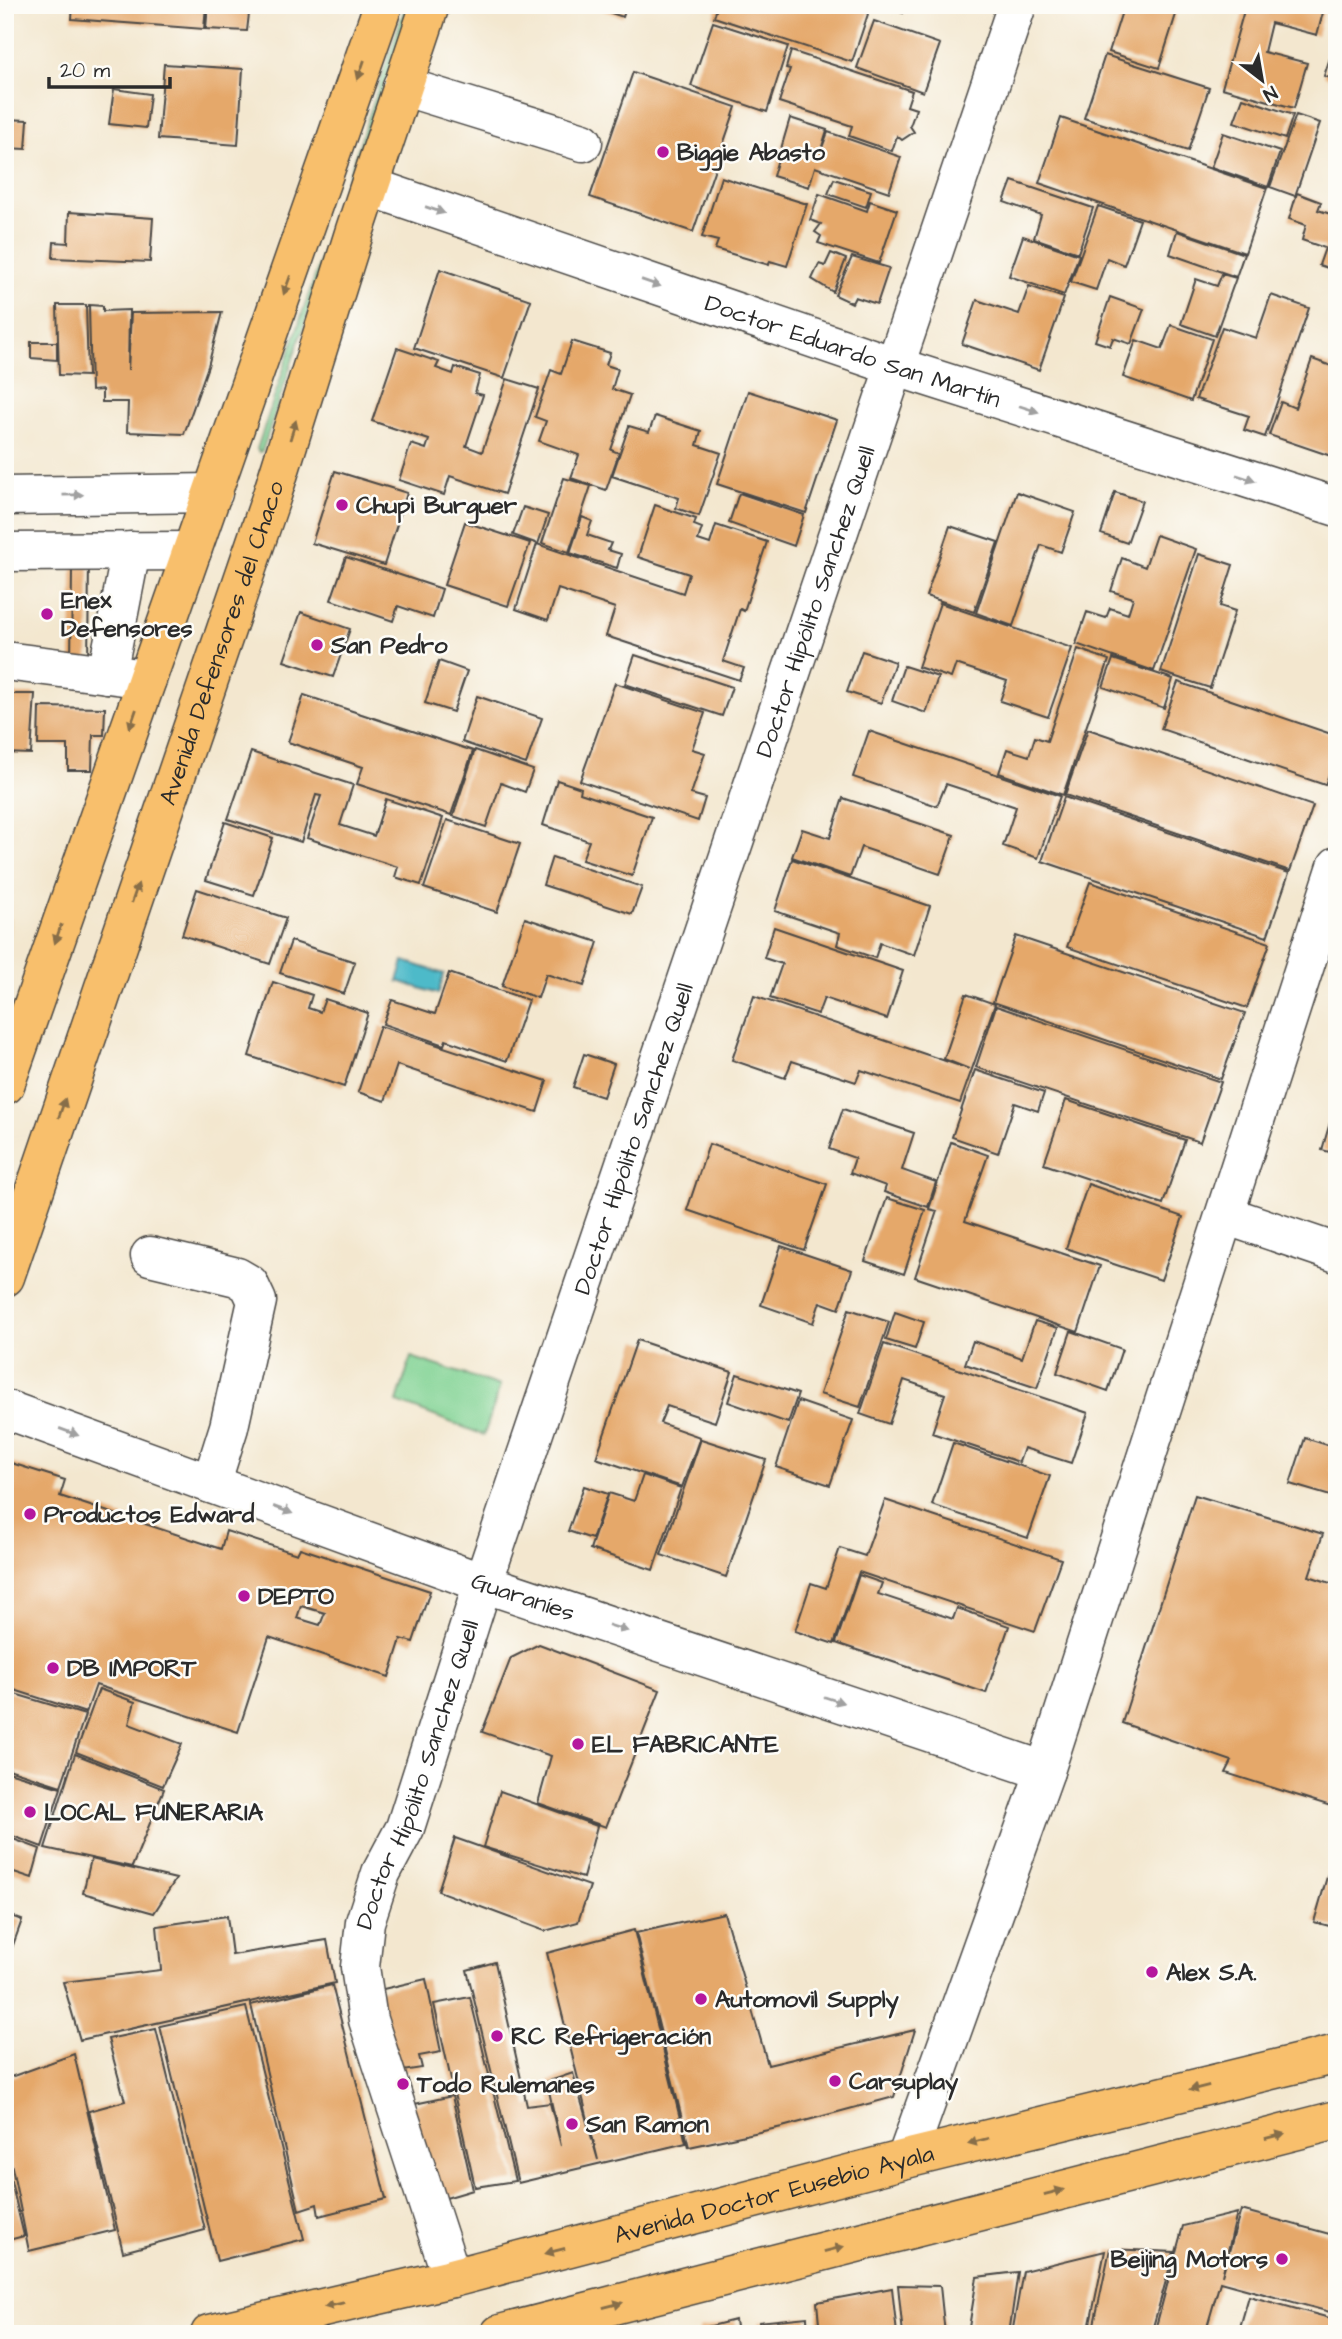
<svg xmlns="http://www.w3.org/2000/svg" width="1342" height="2339" viewBox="0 0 1342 2339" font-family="'Architects Daughter',sans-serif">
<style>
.green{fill:#82d394;stroke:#567f60;stroke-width:2}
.water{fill:#4ebac9;stroke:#3c727a;stroke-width:2}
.building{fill:#e5a86b;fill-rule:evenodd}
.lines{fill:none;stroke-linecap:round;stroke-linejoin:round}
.minor-casing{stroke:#494744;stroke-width:41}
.highway-casing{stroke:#494744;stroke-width:41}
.minor{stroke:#fff;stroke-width:38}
.highway{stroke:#f8bf6c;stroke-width:38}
.oneway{fill:#876e48}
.oneway2{fill:#a0a0a0}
.poi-dot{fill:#b5179e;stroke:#fdfcf7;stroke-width:2.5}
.labels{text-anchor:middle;stroke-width:5;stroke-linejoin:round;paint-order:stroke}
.poi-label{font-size:24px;font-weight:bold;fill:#2b2b2b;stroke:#fdfcf7;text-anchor:start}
.street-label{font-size:24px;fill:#2b2b2b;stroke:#fdfcf7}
</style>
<rect width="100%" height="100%" fill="#fdfcf7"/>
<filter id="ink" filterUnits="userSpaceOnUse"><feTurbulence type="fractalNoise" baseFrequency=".0143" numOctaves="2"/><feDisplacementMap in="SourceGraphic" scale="14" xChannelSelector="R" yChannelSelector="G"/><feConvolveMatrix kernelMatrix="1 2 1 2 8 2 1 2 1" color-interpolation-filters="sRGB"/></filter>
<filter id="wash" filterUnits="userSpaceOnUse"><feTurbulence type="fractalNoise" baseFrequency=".00686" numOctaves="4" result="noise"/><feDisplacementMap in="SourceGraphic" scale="28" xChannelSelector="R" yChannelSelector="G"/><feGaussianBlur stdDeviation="1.57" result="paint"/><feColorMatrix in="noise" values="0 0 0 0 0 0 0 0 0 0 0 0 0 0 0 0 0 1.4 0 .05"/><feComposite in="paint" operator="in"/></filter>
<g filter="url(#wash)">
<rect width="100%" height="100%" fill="#f3e7cf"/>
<path class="green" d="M406,5H411L262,451L259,452L257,449Z
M411,1357L500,1386L484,1435L397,1402Z"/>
<path class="water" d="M404,961L444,974L438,994L398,981Z"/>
<g id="blocks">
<path class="building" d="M73,5H206L204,29L72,19Z
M208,5H250L247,31L206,29Z
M587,5H627L623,17Z
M718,5H871L852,62L714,17Z
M879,5H905L903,13Z
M1124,5H1179L1159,68L1109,52Z
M1269,5H1325L1317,35L1271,23L1264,52L1307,63L1294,108L1222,88L1245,7L1267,13Z
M874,21L940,44L923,92L857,68Z
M713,22L788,46L767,112L691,86Z
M1336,40H1337V81L1324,76Z
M791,51L912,91L907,106L916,109L910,126L914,132L902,140L897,136L892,151L849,136L852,126L779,102L790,69L786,68Z
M1105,55L1209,88L1188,151L1084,118Z
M164,64L243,69L238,145L158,139Z
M633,72L736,107L693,232L590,197Z
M114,89L150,94L146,128L109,124Z
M1243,98L1293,115L1285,139L1234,122Z
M1296,115L1320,123L1295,196L1270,187Z
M790,118L827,130L820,153L828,132L901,157L889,192L815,167L809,187L773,176Z
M1061,118L1267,188L1245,253L1039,183Z
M5,119L28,120L26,149L5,148Z
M1223,133L1280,152L1268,187L1211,167Z
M721,177L807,204L787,266L770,261L769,265L715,249L718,241L702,237Z
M834,179L871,191L866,207L828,194Z
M1012,181L1093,208L1078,253L1034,238L1041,215L1004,202Z
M1297,193L1321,202L1318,210L1337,216V271L1319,265L1325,248L1302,240L1306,225L1289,219Z
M819,194L867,211L870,201L897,210L879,263L818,243L821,236L815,232L821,224L810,220Z
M1098,206L1140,220L1124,265L1107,258L1096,290L1071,282Z
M69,212L153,218L150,262L53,258L54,242L68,243Z
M1177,231L1244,254L1236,277L1170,254Z
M1023,236L1079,255L1064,295L1009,276Z
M831,253L846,259L833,292L812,279L819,264L825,266Z
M852,257L889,268L877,304L855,297L852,303L835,295Z
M440,269L531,300L504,378L414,348Z
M1222,274L1236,278L1215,336L1181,324L1196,279L1217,286Z
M1029,286L1064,298L1039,370L962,344L977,300L1019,314Z
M1271,295L1309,308L1265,437L1244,430L1249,416L1196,399L1222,327L1256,338Z
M1110,297L1144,309L1131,344L1113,338L1110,346L1095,341Z
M57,305H86L88,376L59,375Z
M89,305L103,306V311L129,310L128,370L131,313L222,312L208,366L184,434L127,432L128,402H102V390L91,391Z
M1171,325L1212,339L1191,401L1123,377L1136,340L1162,349Z
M572,341L610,353L606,365L618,369L612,389L630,395L611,450L619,453L606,490L571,478L579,455L539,441L546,421L535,417L551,370L561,374Z
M31,342H57V360L31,358Z
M397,348L439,362L436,368L453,374L455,367L480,375L475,393L483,395L466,446L482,452L507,379L539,389L504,494L450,476L444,495L399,480L411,444L426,449L429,440L372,421Z
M1312,359L1337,368V458L1269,435L1281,402L1295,408Z
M748,391L837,420L806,513L717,484Z
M655,416L701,431L697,445L721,453L699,516L676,508L679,498L612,476L629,426L649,432Z
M335,471L407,493L384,565L312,543Z
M564,478L591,486L569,552L542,543Z
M1017,492L1075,512L1061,552L1041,545L1013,626L976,613Z
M1115,492L1142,501L1127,543L1101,534Z
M739,493L804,515L794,546L729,523Z
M655,505L696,519L694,525L702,528L698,540L710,544L716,525L767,542L744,611L740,609L723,661L744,668L739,680L606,636L615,608L558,589L548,620L516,609L537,544L683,593L689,574L638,557Z
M523,507L548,515L538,544L513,535Z
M582,517L592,521L587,535L611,543L608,550L621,554L617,568L570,553Z
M465,522L530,543L508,606L444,585Z
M950,526L998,542L974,612L926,596Z
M1156,535L1196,549L1154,671L1076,644L1087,612L1106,618L1110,608L1128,614L1133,598L1111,591L1122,558L1145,567Z
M1199,554L1233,565L1220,606L1235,611L1210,688L1161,672Z
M89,557L88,668L71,667L72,567Z
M346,557L442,589L433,618L398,606L393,621L331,600Z
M940,603L1072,648L1048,717L1000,701L1007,681L956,664L951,678L918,667Z
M301,612L350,629L333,677L284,661Z
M1078,649L1109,660L1063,795L999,773L1007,749L1029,756L1035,737L1047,741Z
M862,651L895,662L881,703L847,692Z
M635,655L732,687L722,716L625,684Z
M1113,659L1173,679L1164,708L1103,687Z
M439,661L467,671L453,712L425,703Z
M904,666L938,677L926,713L892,701Z
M1178,682L1337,736V753L1325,785L1161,729Z
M615,683L705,713L692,749L705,753L691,794L705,798L698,821L580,781Z
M5,694H35L31,754L5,753Z
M304,695L473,751L451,815L357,784L363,767L288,742Z
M477,696L542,718L526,764L462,742Z
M39,707L105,708L104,735H93L92,770H68V745H38Z
M1088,729L1313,806L1290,871L1065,795Z
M869,731L1060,796L1038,858L1003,846L1016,807L946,784L937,806L853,777Z
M475,750L533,770L525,792L501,783L486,827L453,816Z
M251,752L353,785L340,825L374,836L386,799L443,818L421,885L395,877L398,867L307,838L321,796L316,795L301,842L228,819Z
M557,780L581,788L580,793L652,817L632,876L582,860L589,841L543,825Z
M1064,797L1289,873L1267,937L1042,861Z
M843,798L954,835L940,874L861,847L850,877L792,857L802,829L830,838Z
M447,820L520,844L497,912L424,888Z
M225,822L273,838L254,895L206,880Z
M552,857L642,887L632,914L543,885Z
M792,859L930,906L914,955L880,943L875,958L837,945L840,933L775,911Z
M5,869L11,870L9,934H5Z
M1090,882L1270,943L1247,1008L1067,947Z
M197,889L286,918L270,964L182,935Z
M525,918L598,942L584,986L546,974L538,998L502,986Z
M774,927L903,971L887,1019L824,998L818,1014L770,998L782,964L764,958Z
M1016,936L1245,1013L1221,1079L993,1002Z
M291,941L355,962L344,994L280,973Z
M449,973L528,1000L507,1061L446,1040L444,1045L383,1024L392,1000L435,1014Z
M273,982L312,995L308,1008L320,1012L325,999L368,1013L344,1087L249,1056Z
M966,994L995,1004L960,1103L861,1070L856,1082L792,1061L785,1078L732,1060L754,996L969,1069L944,1059Z
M996,1006L1221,1082L1200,1142L976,1067Z
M380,1026L547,1081L537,1112L397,1065L385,1101L358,1092Z
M584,1054L614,1064L603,1097L573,1087Z
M975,1070L1044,1093L1038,1111L1015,1103L998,1153L952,1137Z
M1066,1100L1185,1140L1163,1204L1044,1164Z
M1336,1102H1337V1154L1322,1150Z
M843,1109L914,1133L902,1170L936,1182L928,1207L884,1192L886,1186L850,1173L855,1158L829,1149Z
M951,1142L988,1155L965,1221L1100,1266L1078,1332L915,1277L937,1211L929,1209Z
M709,1144L827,1184L804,1250L687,1210Z
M1088,1184L1183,1217L1161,1280L1066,1248Z
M887,1198L925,1210L904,1274L865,1261Z
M781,1246L852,1270L839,1309L820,1302L813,1323L761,1305Z
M849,1309L889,1322L860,1407L820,1394Z
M895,1312L924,1322L915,1349L886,1340Z
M1035,1321L1058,1328L1037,1388L965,1364L973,1341L1022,1358Z
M1071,1331L1122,1349L1108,1391L1057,1373Z
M637,1340L732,1372L715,1422L667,1406L660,1423L700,1437L682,1487L596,1458Z
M884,1344L1088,1413L1071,1463L1024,1448L1019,1462L932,1433L945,1394L904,1380L889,1424L860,1414Z
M737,1374L798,1394L788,1423L728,1402Z
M798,1401L853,1420L830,1485L776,1467Z
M1305,1438L1337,1448L1331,1471L1337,1474V1498L1290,1484Z
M701,1439L766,1460L726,1577L661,1555Z
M953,1443L1050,1476L1028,1538L932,1505Z
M5,1461L65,1480L60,1496L221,1549L226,1531L297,1554L300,1548L430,1591L413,1642L401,1639L389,1677L269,1637L238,1732L96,1685L86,1713L5,1687ZM301,1606L325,1613L320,1625L297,1618Z
M643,1475L681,1488L653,1570L590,1549L609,1493L634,1501Z
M584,1486L608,1494L592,1539L568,1531Z
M1195,1495L1323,1534L1309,1576L1337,1585V1808L1226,1773L1232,1761L1122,1723Z
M885,1500L1061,1559L1035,1631L859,1572L834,1644L795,1631L811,1583L826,1588L840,1548L865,1556Z
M859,1575L882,1583L878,1594L953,1619L957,1608L1009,1626L986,1693L836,1643Z
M539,1644L660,1690L606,1827L538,1803L551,1756L482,1732L511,1658Z
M99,1689L135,1702L129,1724L182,1744L163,1786L76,1752Z
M5,1691L85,1715L61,1786L5,1768Z
M75,1754L164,1789L132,1867L45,1848Z
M5,1771L61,1788L42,1847L5,1833L8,1807L5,1806Z
M500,1791L597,1826L583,1878L483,1847Z
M5,1836L40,1849L32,1878L5,1869Z
M455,1838L590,1886L578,1922L545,1931L438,1891Z
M1333,1856L1337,1857V1928L1314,1922Z
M91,1859L176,1879L154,1913L83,1893Z
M724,1913L768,2065L915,2030L894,2097L782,2127L689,2147L636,1933Z
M5,1914L22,1920L12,1948L5,1945Z
M227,1916L232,1955L327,1940L335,1983L80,2040L63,1982L161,1970L157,1926Z
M634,1930L686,2143L518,2183L467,1970L495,1962L527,2106L550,2103L561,2146L547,2082L573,2073L598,2160L547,1953Z
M426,1979L441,2052L419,2056L422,2068L402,2071L410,2105L452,2096L473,2190L429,2203L379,1990Z
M332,1985L386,2199L319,2216L317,2204L299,2210L251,2005Z
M470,1997L515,2181L475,2187L434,2004Z
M246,2007L304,2239L217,2261L160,2026Z
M156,2029L205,2230L123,2252L89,2111L125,2101L108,2039Z
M74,2054L115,2230L29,2251L5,2133V2079Z
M5,2156L24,2236L5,2241Z
M1241,2210L1337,2236V2314L1220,2282L1205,2334H1154L1183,2226L1237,2213L1222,2276Z
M1110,2249L1174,2252L1151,2334H1092Z
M1105,2251L1088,2334H1012L1023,2271Z
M1018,2272L1009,2334H968L977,2277Z
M898,2285L940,2286L945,2334H903Z
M892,2288L897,2334H820L817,2302Z
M1249,2296L1337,2320V2334H1238Z
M807,2317L808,2334H760L759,2322Z
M735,2320L737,2334H699V2329Z"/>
</g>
</g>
<g filter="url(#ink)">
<use href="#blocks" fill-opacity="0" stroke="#494744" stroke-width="2"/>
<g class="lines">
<defs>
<g id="minor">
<path d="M402,86L583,142"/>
<path id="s1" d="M371,187L897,367L1337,507"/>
<path d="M5,496L213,493"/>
<path d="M5,552L192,551"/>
<path d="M5,661L147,679"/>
<path d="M107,674L131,551"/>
<path d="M1225,1215L1337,1253"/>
<path d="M150,1256L237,1277L249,1284L257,1301L229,1427L211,1484"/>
<path id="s2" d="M5,1409L483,1583L1045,1771"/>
<path d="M906,2159L1045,1771L1337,866"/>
<path id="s3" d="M452,2278L368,2020L360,1967L365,1922L381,1873L405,1828L483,1583L1017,5"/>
</g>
<g id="highway">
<path d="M5,1085L383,5"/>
<path id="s4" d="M5,1277L272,495L355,230L430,5"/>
<path id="s5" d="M210,2334L452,2278L906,2159L1337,2054"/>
<path d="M500,2334L1337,2120"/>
</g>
</defs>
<use href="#minor" class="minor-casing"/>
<use href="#highway" class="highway-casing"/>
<use href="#minor" class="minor"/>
<use href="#highway" class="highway"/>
</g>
<defs><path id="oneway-solid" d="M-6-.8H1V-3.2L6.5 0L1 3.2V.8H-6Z" transform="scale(1.75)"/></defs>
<g class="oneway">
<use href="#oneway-solid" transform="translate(361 70) rotate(109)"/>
<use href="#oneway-solid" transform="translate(287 285) rotate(110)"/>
<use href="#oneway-solid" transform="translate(293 430) rotate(-73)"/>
<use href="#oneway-solid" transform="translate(133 719) rotate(109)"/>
<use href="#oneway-solid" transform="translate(135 893) rotate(-71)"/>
<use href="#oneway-solid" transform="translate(58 934) rotate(109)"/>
<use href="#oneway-solid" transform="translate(62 1108) rotate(-71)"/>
<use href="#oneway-solid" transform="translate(1199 2088) rotate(166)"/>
<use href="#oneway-solid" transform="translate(1275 2136) rotate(-14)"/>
<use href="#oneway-solid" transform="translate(978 2141) rotate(166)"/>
<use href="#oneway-solid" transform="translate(1054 2192) rotate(-14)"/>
<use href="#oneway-solid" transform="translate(834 2249) rotate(-14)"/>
<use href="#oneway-solid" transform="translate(555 2251) rotate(165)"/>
<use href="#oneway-solid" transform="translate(334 2305) rotate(167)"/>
<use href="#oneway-solid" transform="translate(613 2305) rotate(-14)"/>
</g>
<g class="oneway2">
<use href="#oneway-solid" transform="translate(435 210) rotate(19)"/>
<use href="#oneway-solid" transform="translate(651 283) rotate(19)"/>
<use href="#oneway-solid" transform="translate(1029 409) rotate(18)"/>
<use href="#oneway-solid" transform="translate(1246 478) rotate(18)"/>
<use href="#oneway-solid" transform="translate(73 495) rotate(-1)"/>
<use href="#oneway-solid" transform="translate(69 1432) rotate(20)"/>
<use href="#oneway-solid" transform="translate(283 1510) rotate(20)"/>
<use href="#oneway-solid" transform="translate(618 1628) rotate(18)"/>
<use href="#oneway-solid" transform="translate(834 1700) rotate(18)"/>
</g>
</g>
<g class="poi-dot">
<circle cx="663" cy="152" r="7"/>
<circle cx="342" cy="505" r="7"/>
<circle cx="47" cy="614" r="7"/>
<circle cx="317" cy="645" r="7"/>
<circle cx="30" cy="1514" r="7"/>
<circle cx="244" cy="1596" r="7"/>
<circle cx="53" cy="1668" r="7"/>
<circle cx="578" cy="1744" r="7"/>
<circle cx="30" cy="1812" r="7"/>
<circle cx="1152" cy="1972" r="7"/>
<circle cx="701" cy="1999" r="7"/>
<circle cx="497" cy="2036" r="7"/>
<circle cx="835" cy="2081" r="7"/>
<circle cx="403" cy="2084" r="7"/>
<circle cx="572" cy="2124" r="7"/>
<circle cx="1282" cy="2259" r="7"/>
</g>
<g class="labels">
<g class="poi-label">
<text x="677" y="160">Biggie Abasto</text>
<text x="356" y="513">Chupi Burguer</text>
<text x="61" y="608">Enex<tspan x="61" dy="28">Defensores</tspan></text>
<text x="331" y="653">San Pedro</text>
<text x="44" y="1522">Productos Edward</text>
<text x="258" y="1604">DEPTO</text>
<text x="67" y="1676">DB IMPORT</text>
<text x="592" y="1752">EL FABRICANTE</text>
<text x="44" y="1820">LOCAL FUNERARIA</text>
<text x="1166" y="1980">Alex S.A.</text>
<text x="715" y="2007">Automovil Supply</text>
<text x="511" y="2044">RC Refrigeración</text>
<text x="849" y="2089">Carsuplay</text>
<text x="417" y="2092">Todo Rulemanes</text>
<text x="586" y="2132">San Ramon</text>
<text x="1268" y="2267" text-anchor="end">Beijing Motors</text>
</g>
<g class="street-label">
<text dy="8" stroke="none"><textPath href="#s1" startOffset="509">Doctor Eduardo San Martín</textPath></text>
<text dy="8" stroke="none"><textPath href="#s3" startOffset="1766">Doctor Hipólito Sanchez Quell</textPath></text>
<text dy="8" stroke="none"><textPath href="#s4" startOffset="670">Avenida Defensores del Chaco</textPath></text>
<text dy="8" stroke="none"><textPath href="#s3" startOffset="1199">Doctor Hipólito Sanchez Quell</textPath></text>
<text dy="8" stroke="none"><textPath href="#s2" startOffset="551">Guaraníes</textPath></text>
<text dy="8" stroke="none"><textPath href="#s3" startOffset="527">Doctor Hipólito Sanchez Quell</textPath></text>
<text dy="8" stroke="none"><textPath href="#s5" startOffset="581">Avenida Doctor Eusebio Ayala</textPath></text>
</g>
</g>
<rect width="1342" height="2339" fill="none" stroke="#fdfcf7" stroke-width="28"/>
<g transform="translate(1262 80) rotate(149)" stroke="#fdfcf7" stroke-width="5" paint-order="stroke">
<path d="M0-5L12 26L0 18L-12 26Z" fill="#2b2b2b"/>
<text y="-10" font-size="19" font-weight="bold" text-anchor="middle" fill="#2b2b2b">N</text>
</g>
<path d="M49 77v10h121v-10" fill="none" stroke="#2b2b2b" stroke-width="3.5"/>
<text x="60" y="77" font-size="21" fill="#2b2b2b" stroke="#fdfcf7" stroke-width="5" paint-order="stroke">20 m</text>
</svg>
